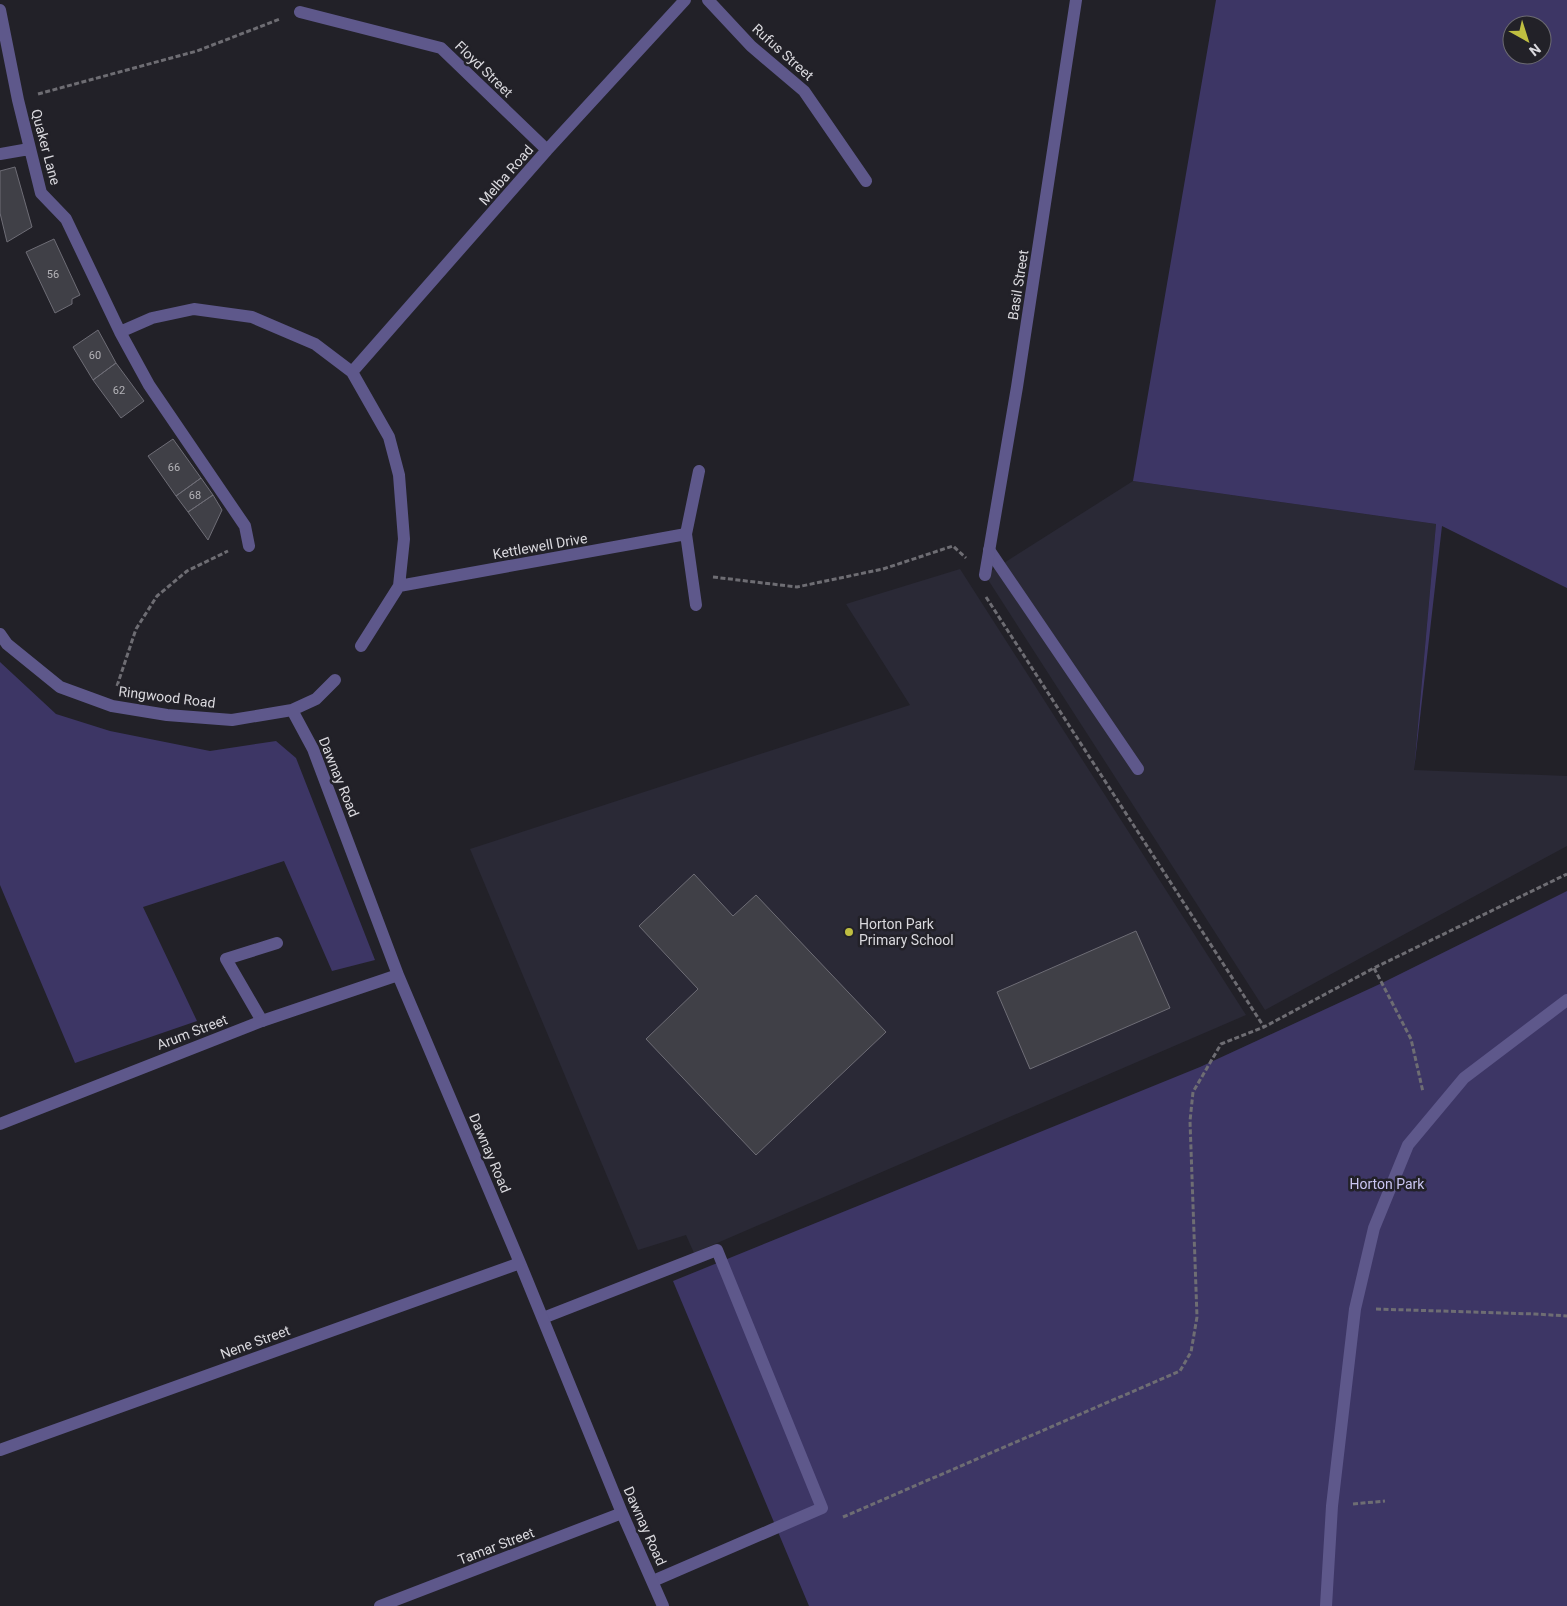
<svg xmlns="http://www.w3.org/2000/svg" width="1567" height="1606" viewBox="0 0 1567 1606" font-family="Roboto,sans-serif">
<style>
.built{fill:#2a2936}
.green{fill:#3d3665;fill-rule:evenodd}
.building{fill:#404047;stroke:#6e6d76}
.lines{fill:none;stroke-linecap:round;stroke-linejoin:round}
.path{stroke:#6e6d73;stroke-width:3;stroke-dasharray:5 2.5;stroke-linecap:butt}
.service{stroke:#5e588b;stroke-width:12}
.pedestrian{stroke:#5e588b;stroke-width:12}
.minor{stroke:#5e588b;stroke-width:12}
.poi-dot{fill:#bfbe41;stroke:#222128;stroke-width:2}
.labels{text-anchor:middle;stroke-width:5;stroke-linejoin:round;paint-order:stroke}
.number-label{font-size:11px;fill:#b4b3b8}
.street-label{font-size:14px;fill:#dad9de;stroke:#222128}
.poi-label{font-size:14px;fill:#dad9de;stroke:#222128;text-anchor:start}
.park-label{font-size:14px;fill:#cac6f2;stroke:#222128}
</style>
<rect width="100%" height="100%" fill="#222128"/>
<path class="built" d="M1133,481L1436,524L1414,770L1567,776V846L1265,1010L985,575Z
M960,569L1246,1015L694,1253L686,1235L638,1250L470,849L910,705L846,604Z"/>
<path class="green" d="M1216,0H1567V588L1442,526L1414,770L1436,524L1133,481ZM1512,25H1542V55H1512Z
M0,662L56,714L110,731L210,751L276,741L296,758L375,960L332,971L284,861L143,907L197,1021L75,1063L0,885Z
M1567,891V1606H809L673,1281L1200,1067L1382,983Z"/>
<path class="building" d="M15,167L32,227L7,242L0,213V171Z
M54,239L80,295L72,299V304L55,313L26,252Z
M98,330L116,363L93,380L73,347Z
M116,363L144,401L121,418L93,380Z
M173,439L201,478L176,496L148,456Z
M201,478L213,495L188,512L176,496Z
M213,495L222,510L208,540L188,512Z
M694,874L733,916L756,895L886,1032L756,1155L646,1039L698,989L639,926Z
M1136,931L1170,1008L1030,1069L997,992Z"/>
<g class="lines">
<path class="path" d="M38,94L197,51L280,19
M713,577L797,587L883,569L953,546L966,558
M986,597L1264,1027
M117,686L136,629L157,596L187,571L228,551
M1374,968L1411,1039L1423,1092
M1376,1309L1535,1314L1567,1316
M1353,1504L1385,1501
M843,1517L1180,1371L1191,1352L1197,1317L1190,1121L1193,1092L1221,1044L1264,1027L1374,968L1567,874"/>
<path class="service" d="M989,550L1138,769
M262,1021L226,959L277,943
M543,1318L717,1250L822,1508L653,1581"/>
<path class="pedestrian" d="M1326,1606L1332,1506L1355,1309L1374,1228L1408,1145L1464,1078L1567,1000"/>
<path class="minor" d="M708,0L751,46L804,91L866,181
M0,10L18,100L41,193L66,219L120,332L152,318L194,309L252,317L315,344L352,372L389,437L399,475L404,539L399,586L361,646
M300,12L441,48L547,150
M0,154L29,149
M120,332L149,385L245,526L249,546
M352,372L547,150L685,0
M686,534L699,471
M985,575L1017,387L1076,0
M399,586L686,534L696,605
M0,634L7,644L60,687L112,706L167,715L232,720L292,710L316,699L335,680
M292,710L313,749L398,975L520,1263L622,1513L663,1606
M0,1124L262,1021L398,975
M0,1450L520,1263
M380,1606L622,1513"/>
</g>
<circle class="poi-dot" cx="849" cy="932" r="5"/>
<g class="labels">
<g class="number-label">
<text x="53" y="278">56</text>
<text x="95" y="359">60</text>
<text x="119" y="394">62</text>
<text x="174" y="471">66</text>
<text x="195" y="499">68</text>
</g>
<g class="street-label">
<text transform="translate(783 52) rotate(42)" y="5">Rufus Street</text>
<text transform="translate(484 69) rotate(44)" y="5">Floyd Street</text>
<text transform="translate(46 147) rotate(75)" y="5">Quaker Lane</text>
<text transform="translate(506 175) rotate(-49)" y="5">Melba Road</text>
<text transform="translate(1018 285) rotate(-81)" y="5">Basil Street</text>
<text transform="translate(540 546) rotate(-10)" y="5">Kettlewell Drive</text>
<text transform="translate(167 697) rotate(7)" y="5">Ringwood Road</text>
<text transform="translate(339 777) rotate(68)" y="5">Dawnay Road</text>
<text transform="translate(192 1032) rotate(-21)" y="5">Arum Street</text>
<text transform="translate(490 1153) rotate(67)" y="5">Dawnay Road</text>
<text transform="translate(255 1342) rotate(-20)" y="5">Nene Street</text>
<text transform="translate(645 1526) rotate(66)" y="5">Dawnay Road</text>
<text transform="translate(496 1546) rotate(-21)" y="5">Tamar Street</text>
</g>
<g class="poi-label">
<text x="859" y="929">Horton Park<tspan x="859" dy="16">Primary School</tspan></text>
</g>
<g class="park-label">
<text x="1387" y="1189">Horton Park</text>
</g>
</g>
<g transform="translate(1527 40) rotate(141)"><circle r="24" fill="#222128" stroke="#6c6b71"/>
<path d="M0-4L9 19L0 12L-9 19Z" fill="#bfbe41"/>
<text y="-8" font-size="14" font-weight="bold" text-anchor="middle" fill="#dad9de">N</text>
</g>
</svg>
